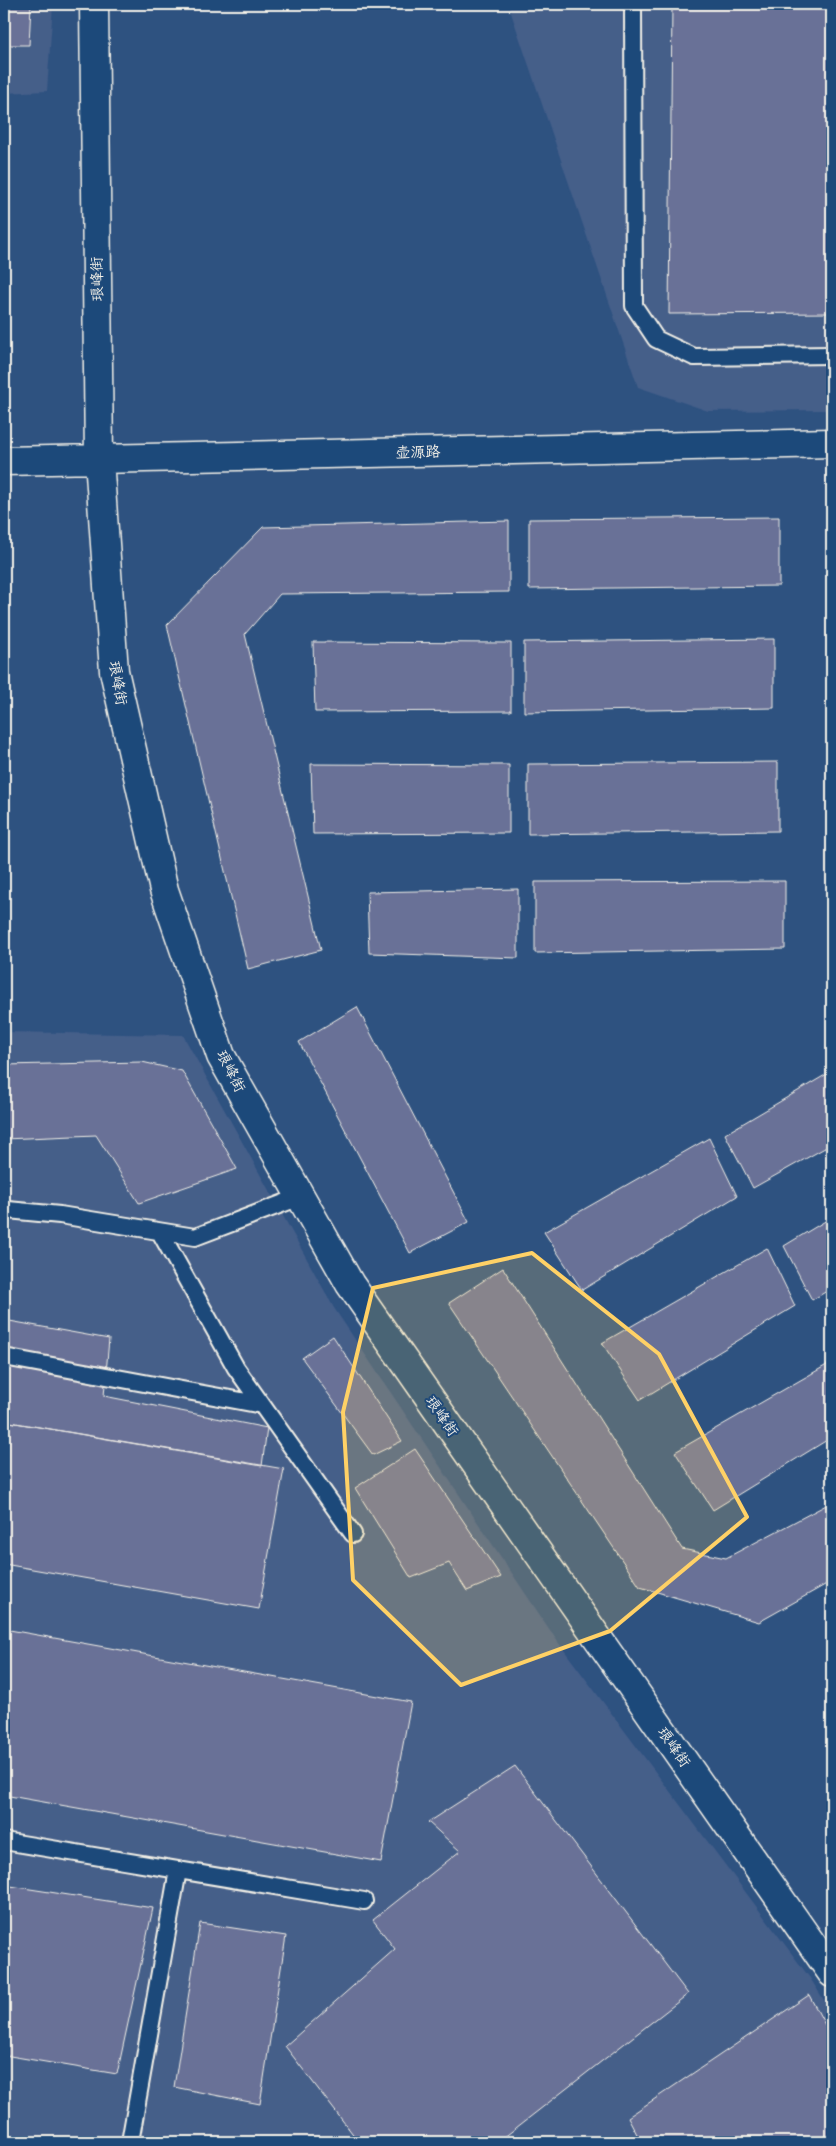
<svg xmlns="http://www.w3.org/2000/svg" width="836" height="2146" viewBox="0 0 836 2146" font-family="Sriracha,'LXGW WenKai TC',sans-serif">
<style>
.built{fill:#445e89}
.building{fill:#697197;stroke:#f4f1e8}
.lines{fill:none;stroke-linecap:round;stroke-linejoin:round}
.lane-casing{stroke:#f4f1e8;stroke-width:20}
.street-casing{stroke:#f4f1e8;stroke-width:31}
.lane{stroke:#1f4a7a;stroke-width:16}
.street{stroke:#1f4a7a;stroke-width:28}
.marked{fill:#ffd166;fill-opacity:0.2;stroke:#ffd166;stroke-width:4;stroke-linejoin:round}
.labels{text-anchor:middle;stroke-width:4;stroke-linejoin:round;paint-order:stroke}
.street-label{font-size:15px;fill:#f4f1e8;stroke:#1f4a7a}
</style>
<rect width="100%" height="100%" fill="#2e5280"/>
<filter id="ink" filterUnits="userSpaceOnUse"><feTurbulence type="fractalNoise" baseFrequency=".02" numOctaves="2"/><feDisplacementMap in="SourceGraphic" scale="10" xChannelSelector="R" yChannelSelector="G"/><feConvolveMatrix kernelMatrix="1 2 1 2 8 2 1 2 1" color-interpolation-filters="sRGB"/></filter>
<g filter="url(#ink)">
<path class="built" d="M4,4H53L47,91L4,93Z
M508,4H832V410L708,411L638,387Z
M4,746H7L5,1032L183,1035L334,1308L558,1642L810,1978L832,2013V2142H4Z"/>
<path class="building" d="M4,4H31L29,45H4Z
M726,4H832L726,5Z
M832,4V313L669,314L672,5Z
M828,498H832V575H830Z
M779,517V586L529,589V519Z
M509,521V592L280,594L245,634L321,950L248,969L167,625L263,527Z
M774,639V708L524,712V642Z
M313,642L511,643V711L315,712Z
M778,762V831L528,834V764Z
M311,764L509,765V833L313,834Z
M785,881V949L535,953V882Z
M518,889V958L369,953L367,892Z
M357,1007L469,1222L410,1253L299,1042Z
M142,1062L182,1071L237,1169L139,1203L96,1135L4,1139V1065Z
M832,1071V1144L753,1188L725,1134Z
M709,1138L737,1196L582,1290L544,1232Z
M832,1217V1288L812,1300L784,1246Z
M767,1248L795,1306L640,1400L602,1343Z
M503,1268L682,1549L726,1558L832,1502V1581L759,1622L640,1587L449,1303Z
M4,1320L109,1339L104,1396L267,1428L262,1466L4,1421Z
M333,1336L402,1441L373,1455L302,1358Z
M832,1362V1437L713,1510L675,1452Z
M4,1421L284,1469L259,1609L4,1564Z
M415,1449L501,1577L467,1591L449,1563L411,1578L355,1488Z
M4,1629L411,1702L381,1862L4,1795Z
M515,1766L688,1994L498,2142H359L285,2046L395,1949L373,1920L460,1851L428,1822Z
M4,1885L153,1908L117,2074L4,2055Z
M200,1923L286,1936L260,2104L174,2087Z
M809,1995L832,2038V2142H641L628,2117Z
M4,2137L32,2142H4Z"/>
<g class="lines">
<defs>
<path id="lane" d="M633,4L634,306L656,339L694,357L832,355
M4,1213L8,1210L60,1215L195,1237L300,1197
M160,1232L236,1368L353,1534
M4,1357L262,1405
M4,1841L364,1901
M130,2142L178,1870"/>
<path id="street" d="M94,4L99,459L114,671L164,890L221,1056L350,1284L832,1973
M4,461L832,443"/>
</defs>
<use href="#lane" class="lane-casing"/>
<use href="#street" class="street-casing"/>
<use href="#lane" class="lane"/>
<use href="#street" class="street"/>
</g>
</g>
<path class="marked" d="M532,1253L659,1354L747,1517L610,1631L461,1685L353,1580L343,1412L373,1288Z"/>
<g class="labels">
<g class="street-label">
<text transform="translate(97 279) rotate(-91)" y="5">琅峰街</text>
<text transform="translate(418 452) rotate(-1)" y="5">壶源路</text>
<text transform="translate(118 683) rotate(80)" y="5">琅峰街</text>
<text transform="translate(231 1071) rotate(63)" y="5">琅峰街</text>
<text transform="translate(442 1416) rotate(55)" y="5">琅峰街</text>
<text transform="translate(674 1747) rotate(55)" y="5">琅峰街</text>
</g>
</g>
<rect width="836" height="2146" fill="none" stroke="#1f4a7a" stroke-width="20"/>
<rect x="10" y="10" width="816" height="2126" fill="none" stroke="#f4f1e8" stroke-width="2" filter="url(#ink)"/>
</svg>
